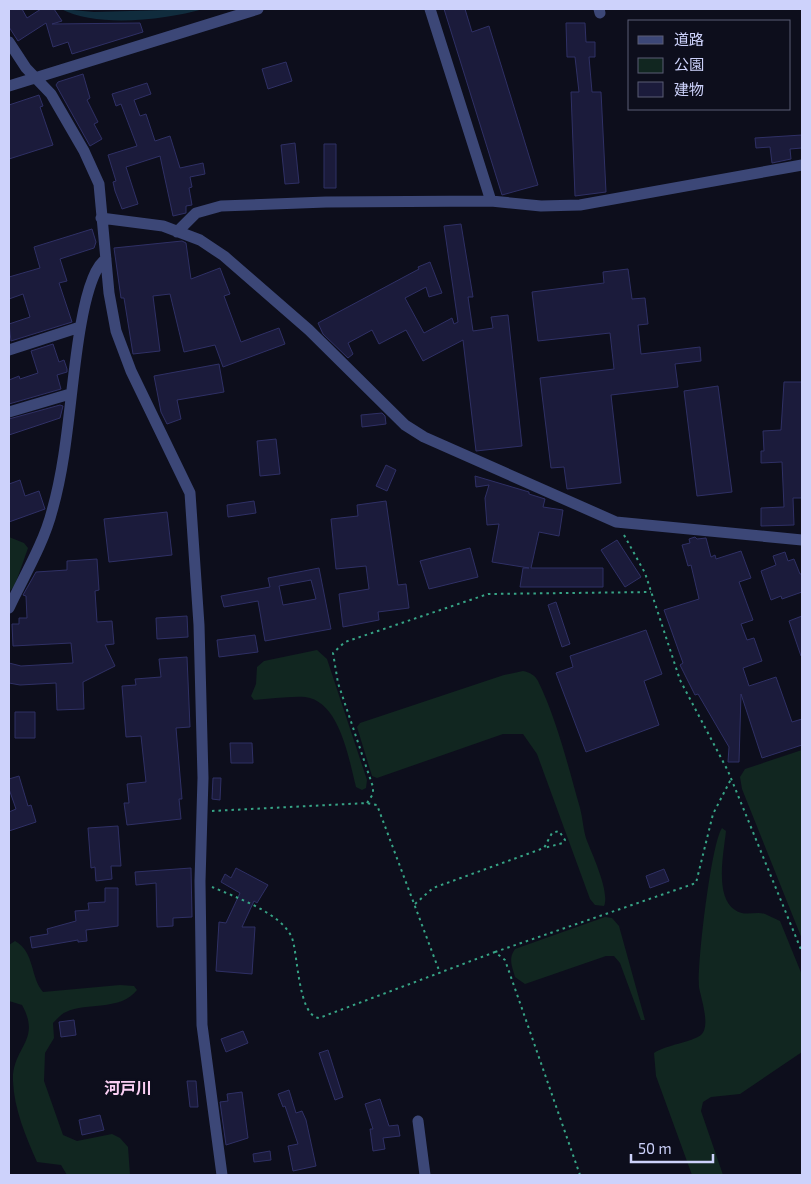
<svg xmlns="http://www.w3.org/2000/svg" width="811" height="1184" viewBox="0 0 811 1184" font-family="'Exo 2','Noto Sans JP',sans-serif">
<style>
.green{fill:#112620}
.water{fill:#102c3d}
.building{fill:#1b1b3b;stroke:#2f3065;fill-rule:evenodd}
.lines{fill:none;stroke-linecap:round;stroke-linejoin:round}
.path{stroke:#37a486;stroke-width:2;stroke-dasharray:2.5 4;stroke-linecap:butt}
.minor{stroke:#3c4777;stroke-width:11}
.labels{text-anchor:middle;stroke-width:4.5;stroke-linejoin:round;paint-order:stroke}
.quarter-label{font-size:16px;font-weight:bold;fill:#fbcff4;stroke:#0d0e1c}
</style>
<rect width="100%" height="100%" fill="#0d0e1c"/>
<path class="green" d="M9,537L24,543L28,548L15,585L9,592Z
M317,650L327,659L367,780L366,788L362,790L356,787C349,760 340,701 305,697C289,696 270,699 254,700L251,696L256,684L257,667L264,661Z
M523,671C529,672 535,675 538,681C557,720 568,766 580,808C583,819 583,830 587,841C593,856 610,893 604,906L595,905L590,899L537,754L523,734H503L377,778L372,776L357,727L360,723L504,675Z
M802,750V939L742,789L740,777L745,769Z
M722,828L726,831C724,851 714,897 735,910C744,917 756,911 765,914C770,916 775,919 780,921L802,975V1052L740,1094L711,1097L703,1102L701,1111L723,1175H692L656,1076L654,1053C666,1045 692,1042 701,1035C711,1026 701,999 699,987C697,965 711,844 722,828Z
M605,917L612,918L619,926L645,1020H641L620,963L614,956H606L525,984L515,977C512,966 508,959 515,949Z
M15,941C35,952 30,977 43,992L120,985L134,986L137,990C121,1011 87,1002 66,1012C61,1014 57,1019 53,1023L54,1038L45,1053L44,1081L63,1135L77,1141L112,1134L120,1138L128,1147L130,1175H67L61,1165L37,1162C26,1137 14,1109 13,1081C12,1047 42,1041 22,1005L9,1001V945Z"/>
<path class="water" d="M61,9L94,12L203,9C165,20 97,28 61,9Z"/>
<path class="building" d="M9,9H22L27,18L41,9H54L62,21L52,24L140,23L143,32L72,54L68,42L53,47L46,23L18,41L9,27Z
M444,9H465L472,32L489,26L538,185L502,195Z
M566,23H585L586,42H595V57H589L592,92H601L606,192L575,196L571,92H579L575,57H567Z
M286,62L292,81L268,89L262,69Z
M83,74L90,98L87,100L98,122L94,124L102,139L90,146L56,85L58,82Z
M147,83L151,94L134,100L140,116L146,114L155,141L170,136L180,168L203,163L205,174L190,177L192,187L189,188L192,205L186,206V213L173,216L160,156L126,167L138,204L122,209L115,191L113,182L116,181L108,155L137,146L121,104L116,106L112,94Z
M39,95L43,106L40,107L53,145L9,159V105Z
M802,135V148L790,149L791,159L772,163L770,147L756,148L755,138Z
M295,143L299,183L285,184L281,145Z
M324,144H336V188H324Z
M461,224L473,297H468L473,331L493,328L491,317L508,315L522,446L476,451L463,340L423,361L406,330L379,344L372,330L348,343L353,354L348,358L323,334L318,323L419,269L418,267L430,262L442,293L429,297L426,287L405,298L424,333L452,318L454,324L458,322L444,226Z
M92,229L96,242L94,248L60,259L67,281L59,283L72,322L11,341L9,324L30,317L23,294L9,299V277L40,268L34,247Z
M182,241L186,243L191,279L220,268L230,294L224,296L241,342L279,328L285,344L223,367L215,345L184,352L170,294L153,296L160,351L133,354L124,298H121L114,248Z
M628,269L632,299L645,298L648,324L638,325L641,354L700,347L701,361L675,364L678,387L611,395L621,483L567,489L564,467L551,468L540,378L614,369L610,333L538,341L532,292L604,283L603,272Z
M53,344L59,362L64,360L67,369V372L57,375L61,389L9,404V380L19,376L20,379L38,373L31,351Z
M219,364L224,392L177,400L181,419L167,424L161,412L154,376Z
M784,382H802V498H793L794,525L761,526V508L784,507L782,462L761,463V451H764L763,431L781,430Z
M718,386L732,492L697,496L684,391Z
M60,405L63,406L60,418L9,435V419Z
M382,413L385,416L386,424L362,427L361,415Z
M276,439L280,474L260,476L257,441Z
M386,465L396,470L387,491L376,486Z
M475,476L529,492V494L545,499L543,507L563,510L559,536L539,532L531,568H603V587H520L523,568H529L492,562L499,524L487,525L485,498L489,485L476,487Z
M20,480L25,496L39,491L45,509L9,522V484Z
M254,501L256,513L228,517L227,505Z
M386,501L398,585L406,584L409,608L378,612L379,620L343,627L339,594L369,589L366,566L336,569L331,519L358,516L357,505Z
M167,512L172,555L109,562L104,519Z
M695,537L697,539L706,538L711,557L715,555L716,559L741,551L751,578L739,582L753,620L741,624L747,640L754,638L762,661L743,668L749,686L776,677L792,722L802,719V745L762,758L741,694L739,762H728L729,747L698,694L695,695L680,665L683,663L664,610L699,599L691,565L688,566L682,545L690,543L689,539Z
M617,540L641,577L625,587L601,550Z
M470,548L478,577L429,589L420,561Z
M785,552L788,561L794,559L800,574H802V592L782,599L781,596L771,600L761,571L776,565L773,556Z
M97,559L99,590L95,591L97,622L112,621L114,644L105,645L115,666L83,682L84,709L57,710L56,683L20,685L9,683V663L21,666L73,663L71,643L13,646L12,624H19V618H27L26,596L23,595L36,572L67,570V561Z
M319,568L331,629L265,641L258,601L224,607L221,596L270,587L268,578ZM311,580L316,599L283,605L279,586Z
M556,602L570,644L562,647L548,605Z
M187,616L188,637L157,639L156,618Z
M802,616V656H801L789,621Z
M646,630L662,674L644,681L659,725L586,752L556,673L573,667L570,656Z
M255,635L258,652L219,657L217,640Z
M187,657L190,727L176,728L182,799H179L181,819L127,825L124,803H129L127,784L146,782L141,736L126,737L122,686L136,685L135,679L161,677L159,659Z
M15,712H35V738H15Z
M230,743H252L253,763H231Z
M19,776L28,806L31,805L36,822L9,831V812L16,809L9,789V779Z
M213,778H221L220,800L212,799Z
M118,826L121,866H111L112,879L96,881L95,867L91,868L88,828Z
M191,868L192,917L173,918V926L157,927L156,883L136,885L135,872Z
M236,868L268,885L257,903L254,901L242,927H255L252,974L216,971L219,922L226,923L240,893L221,882L225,874L231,878Z
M664,869L669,881L650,888L646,876Z
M105,888H118V926L86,930L87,941L78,942V940L32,948L30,937L48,934L47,929L76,921L75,911L89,910L88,903L105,902Z
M74,1020L76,1035L61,1037L59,1022Z
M243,1031L248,1043L226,1052L221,1039Z
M328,1050L343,1097L335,1100L319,1053Z
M187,1081H196L198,1107H190Z
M289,1090L296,1113L302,1111L306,1120L316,1166L293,1171L288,1146L298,1144L285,1106L283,1107L278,1094Z
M242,1092L248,1138L226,1145L220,1102L228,1101L227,1094Z
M380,1099L389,1126L398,1125L400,1136L383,1138L385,1149L373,1151L370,1129H373L365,1104Z
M100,1115L104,1130L82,1135L79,1120Z
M270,1151L271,1160L254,1162L253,1154Z"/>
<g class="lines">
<path class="path" d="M624,535L645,573L680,680L728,771L802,952
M367,803L373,794V787L338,683L333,653L345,642L488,594L651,592
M212,811L367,803L377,805L440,973
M212,887C235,897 282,913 292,938C298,954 298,1016 319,1018L495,952L505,960L580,1175
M415,904L433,888L544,848L552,833L559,831L565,840L563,843L544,848
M495,952L696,883L713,814L731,779"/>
<path class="minor" d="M430,9L491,201
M599,9L600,13
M9,42L26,68L51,94L84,151L99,184L109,293L116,331L131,371L190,493L199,625L203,778L200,881L202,1025L222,1175
M9,86L258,9
M101,218L163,226L200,240L224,256L309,330L405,425L424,437L616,522L802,540
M177,232L196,213L221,206L326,202L491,201L541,206L580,205L802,165
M9,350L80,327
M9,412L70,394
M9,608C23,578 44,543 52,511C69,452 70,385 81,324C84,307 92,267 106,259
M418,1121L425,1175"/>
</g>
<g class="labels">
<g class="quarter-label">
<text x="128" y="1094">河戸川</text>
</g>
</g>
<rect width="811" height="1184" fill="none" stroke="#cdd2fb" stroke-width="20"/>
<rect x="628" y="20" width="162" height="90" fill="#0d0e1c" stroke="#5a5c75"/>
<rect x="638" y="36" width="25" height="8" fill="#3c4777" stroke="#5a5c75"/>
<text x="674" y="45" font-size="15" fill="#cdd2fb">道路</text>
<rect x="638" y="58" width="25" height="15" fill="#112620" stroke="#5a5c75"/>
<text x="674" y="70" font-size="15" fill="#cdd2fb">公園</text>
<rect x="638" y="82" width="25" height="15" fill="#1b1b3b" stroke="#5a5c75"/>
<text x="674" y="95" font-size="15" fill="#cdd2fb">建物</text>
<path d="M631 1154v8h82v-8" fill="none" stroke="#cdd2fb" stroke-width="2.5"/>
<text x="638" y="1154" font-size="15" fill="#cdd2fb" stroke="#0d0e1c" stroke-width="4" paint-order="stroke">50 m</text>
</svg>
